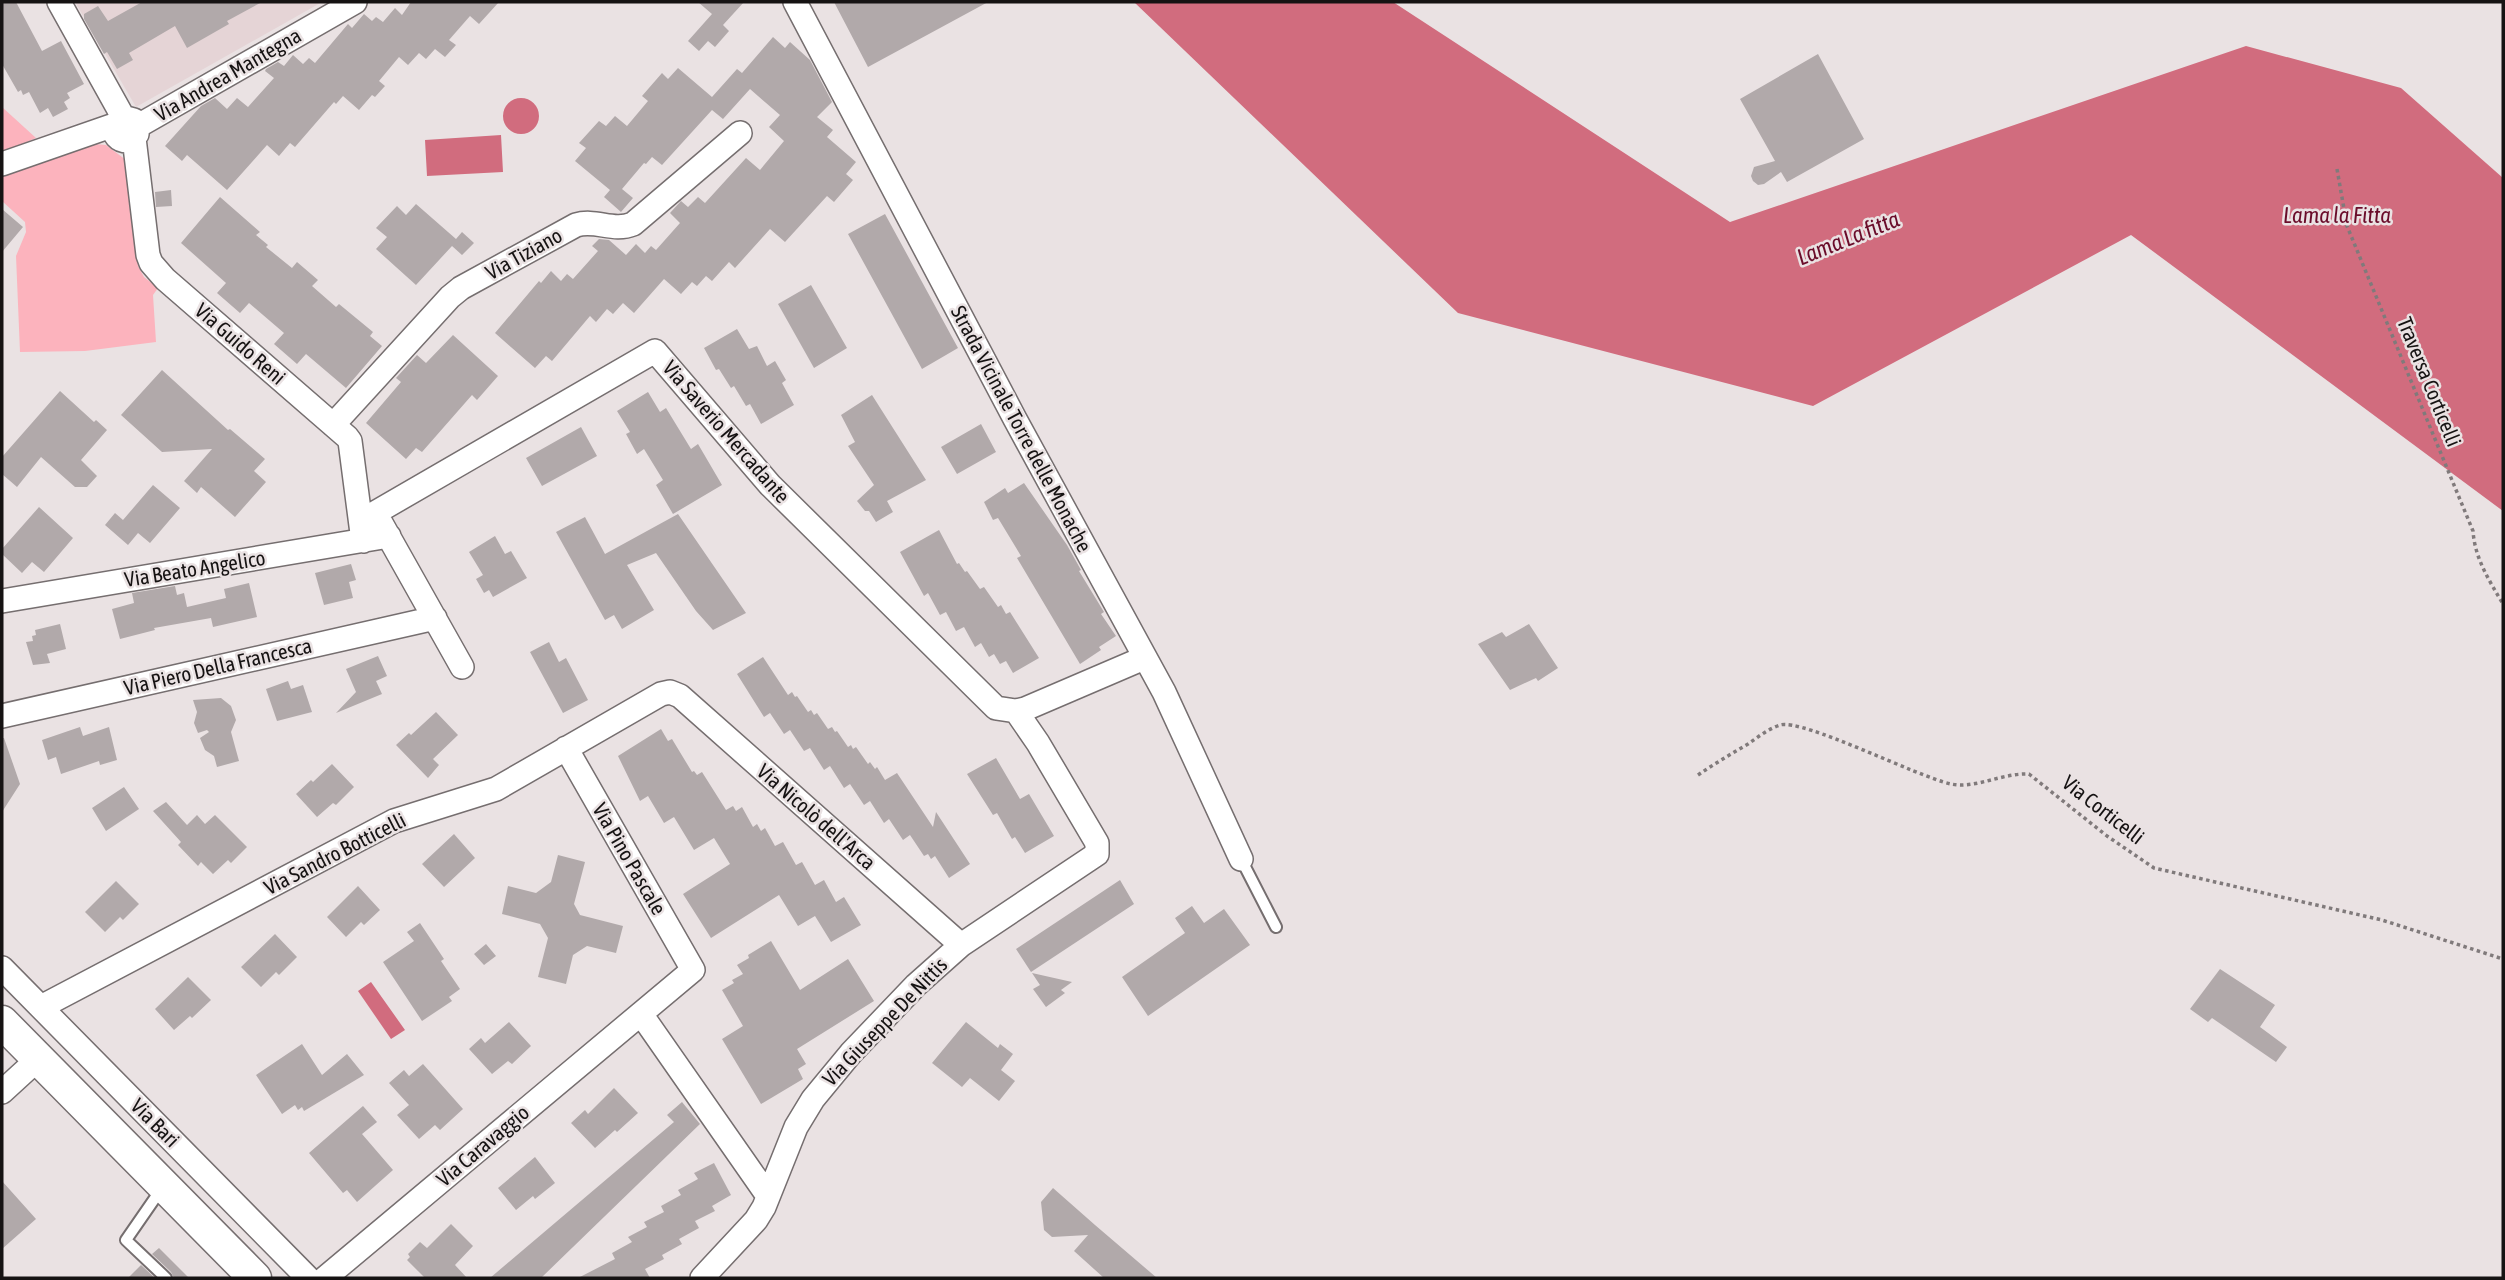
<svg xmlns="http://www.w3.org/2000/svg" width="2505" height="1280" viewBox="0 0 2505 1280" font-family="'Asap Condensed',sans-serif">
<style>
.built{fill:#e5d4d6}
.green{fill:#fcb3bd}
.water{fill:#d16c7e}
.building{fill:#b1a9aa}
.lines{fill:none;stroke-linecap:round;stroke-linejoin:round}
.lane-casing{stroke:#756e6f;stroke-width:14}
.street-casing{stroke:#756e6f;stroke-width:26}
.secondary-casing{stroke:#756e6f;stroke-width:35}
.path{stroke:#807a7b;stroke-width:3.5;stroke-dasharray:3.5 3.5;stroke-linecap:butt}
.lane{stroke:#fff;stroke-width:10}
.street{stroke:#fff;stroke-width:23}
.secondary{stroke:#fff;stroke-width:32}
.labels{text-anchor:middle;stroke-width:5;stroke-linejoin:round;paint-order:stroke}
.street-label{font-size:21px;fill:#161313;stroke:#eae2e3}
.water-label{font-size:23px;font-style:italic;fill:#6a0c2a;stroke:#eae2e3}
</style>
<rect width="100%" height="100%" fill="#eae2e3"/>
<path class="built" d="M75,2H322L136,107Z"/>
<path class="green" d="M2,107L36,138L2,153Z
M95,144L106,145L126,160L138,266L144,277L158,288L153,295L156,342L85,351L20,352L16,256L26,232L25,222L2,201V174Z"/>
<path class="water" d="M1134,2H1393L1730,222L2246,46L2401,88L2503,178V511L2131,235L1813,406L1458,313Z
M503 116a18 18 0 1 1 36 0a18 18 0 1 1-36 0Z
M501,135L503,172L427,176L425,140Z
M371,982L405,1030L391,1039L358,991Z"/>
<path class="building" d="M2,2H16L42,51L61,41L84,84L67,93L70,98L64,102L68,109L53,117L48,108L40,113L29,92L23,95L21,90L18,92L2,64Z
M142,2H262L227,21L229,24L187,48L175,26L129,53L133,60L117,69L107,52L104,54L84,19V14L98,6L108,21Z
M411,2H499L479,24L470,16L449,40L456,45L445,57L435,49L426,59L419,53L408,65L399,57L379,81L385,86L375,97L372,95L359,110L343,96L336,104L334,102L295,147L290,143L279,156L267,145L227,190L187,155L182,161L165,146L201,106L215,98L227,109L237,98L248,107L274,78L265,71L266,69L278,62L284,66L293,55L303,64L309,58L315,63L348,24L352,28L364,14L372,21L376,17L383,22L395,8L402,15Z
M698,2H744L723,25L729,31L715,47L708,41L699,51L688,41L712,14Z
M834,2H988L868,67Z
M773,37L785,48L790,42L810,60L832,102L817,117L833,130L827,137L856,162L846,174L853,180L834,202L827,196L785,242L770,229L735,268L729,262L712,281L706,276L697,286L692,282L681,294L664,279L634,313L623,303L613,314L607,309L596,322L590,316L552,361L546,356L535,368L495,333L539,281L541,283L551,271L561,281L567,274L573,279L598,251L592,246L599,239L609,240L626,255L636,244L645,253L651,246L656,250L680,223L670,213L681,201L688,207L698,197L705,203L746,158L760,170L784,141L769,127L780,115L750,89L723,119L712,110L662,165L652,157L646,164L644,163L622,189L633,198L621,212L604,197L610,190L575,161L586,148L579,143L599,121L606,126L615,116L627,126L648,101L642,96L662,73L668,79L678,68L712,97L737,69L742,73Z
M1818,54L1864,139L1787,182L1781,172L1764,184L1758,185L1753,181L1751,176L1754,167L1775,161L1740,99Z
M171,190L172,206L156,207L155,192Z
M220,197L260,232L256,235L268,245L266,247L292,268L297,262L318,280L312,286L336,307L339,304L373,332L370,336L382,346L346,388L306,354L297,364L274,344L284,333L249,303L240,313L217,293L226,283L181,243Z
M416,204L456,239L462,232L474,243L462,255L452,246L416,285L376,249L387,237L376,228L397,206L406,215Z
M2,209L23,227L2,252Z
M885,214L958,348L922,369L848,234Z
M811,285L847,348L814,368L778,304Z
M737,329L749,349L757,346L767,366L775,361L786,380L782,383L794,405L761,424L750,404L746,406L734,386L731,388L719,369L716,370L704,348Z
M453,335L498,376L477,400L472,395L422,452L416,448L406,459L366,423L401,382L396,378L417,355L426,363Z
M162,370L228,430L230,429L265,459L254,471L266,482L235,517L201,487L197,493L184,481L212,449L162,452L121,415Z
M60,391L94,422L96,420L107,430L81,460L97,476L87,487H75L41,457L17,487L2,474V457Z
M648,392L660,412L666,408L691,449L698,444L722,485L673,514L656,485L663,480L644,449L637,454L626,434L630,432L617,411Z
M872,395L926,480L887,501L893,512L876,522L869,511H865L857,501L874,485L848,446L855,442L841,415Z
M981,424L996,452L957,474L941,447Z
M581,427L597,456L542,486L526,458Z
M1024,483L1067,545L1081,570L1079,571L1104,612L1101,614L1116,636L1099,647L1101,650L1080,664L1017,558L1021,556L998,518L993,520L984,502L1005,488L1008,493Z
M153,485L180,508L150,543L138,533L128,545L105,525L115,513L123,520Z
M39,507L73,538L44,572L32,562L22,573L2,554V549Z
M678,514L746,613L713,630L696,611L656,553L627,565L654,610L622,629L614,615L605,620L556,532L585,517L605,554Z
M939,530L957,564L959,563L965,572L967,571L980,589L984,587L998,607L1001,605L1006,614L1010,612L1039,658L1013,673L1006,661L1000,664L994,654L989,657L981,643L975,647L964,627L956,631L946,612L940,615L928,593L924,596L900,552Z
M495,536L505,554L511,551L527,578L493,597L489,590L484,593L476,579L483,575L469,552Z
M351,564L356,580L349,582L353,598L324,605L315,573Z
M249,583L257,617L213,627L211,618L154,628L155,630L120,639L112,609L134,603L132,593L175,586L177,595L184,593L187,607L226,598L224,589Z
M60,624L66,649L47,654L50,663L33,665L26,642L33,641L32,636L36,635L35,630Z
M1529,624L1558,668L1538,681L1536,678L1510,690L1478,644L1502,632L1506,637Z
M549,642L559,662L566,658L588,700L563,713L530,652Z
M378,656L387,676L376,681L382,694L336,713L356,692L346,669Z
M763,657L788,695L792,692L795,697L797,696L808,712L811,710L814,715L817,713L828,729L832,727L835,732L837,731L848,747L851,745L853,749L856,747L868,764L870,762L875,769L877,767L885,780L897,773L933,827L936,812L970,864L949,878L935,856L931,859L928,854L924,856L910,835L903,840L889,819L884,823L870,801L864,805L850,784L844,788L830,766L824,770L810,748L804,751L790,730L784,734L770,713L764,717L737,674Z
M288,681L291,689L303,685L312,712L277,721L266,689Z
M221,698L231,706L236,720L231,732L239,761L217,767L214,756L205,750L200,738L209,732L207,730L198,733L194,723L197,712L193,700Z
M436,712L458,735L433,759L439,765L428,778L396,745L409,733L411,735Z
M80,727L83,736L109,727L117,760L100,765L99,761L61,774L56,757L48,760L42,740Z
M661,729L668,741L672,739L692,772L694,771L697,775L702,772L726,810L733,806L736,811L742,807L753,827L757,824L761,831L765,828L775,846L783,842L796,865L802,862L815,885L824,880L836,902L844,897L861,925L831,942L815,916L798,926L779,895L711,938L683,894L730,864L714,838L694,850L674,817L664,823L648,796L640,801L618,756Z
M2,738H4L20,784L2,812Z
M996,758L1020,799L1029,794L1054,836L1025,853L1015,837L1012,839L997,813L993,815L967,774Z
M332,764L354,787L336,805L333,803L317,817L296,794L311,780L313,782Z
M124,787L139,809L106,831L92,808Z
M166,802L187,825L197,815L205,824L215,815L247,847L231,863L228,860L213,874L201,862L198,866L178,845L181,842L153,811Z
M454,834L475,858L444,887L422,864Z
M558,855L585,862L574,904L580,915L623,926L616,953L587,946L573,955L566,984L538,977L548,938L540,924L502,914L508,886L536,893L551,882Z
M1120,880L1134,904L1031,972L1016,949Z
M116,881L139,904L123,920L120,917L105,932L85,912Z
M358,886L380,910L364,925L361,922L346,937L327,917Z
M1192,906L1204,923L1224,909L1250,945L1148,1016L1122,977L1185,933L1175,918Z
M420,923L444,959L441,961L460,989L449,997L452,1001L422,1021L383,962L414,941L407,932Z
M275,934L297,957L279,975L276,972L261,987L241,967Z
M771,941L800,990L848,959L874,1001L797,1049L806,1064L798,1069L803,1079L761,1104L722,1039L743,1026L722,990L734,983L732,980L743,974L737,965L749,958L748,955Z
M486,944L496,956L484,965L474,954Z
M2220,969L2275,1005L2260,1027L2287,1047L2276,1062L2212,1018L2208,1022L2190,1009Z
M1032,973L1072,982L1061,990L1065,993L1046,1007L1033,989L1040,985Z
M188,977L211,1000L192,1018L190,1016L174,1030L155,1009Z
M509,1022L531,1046L512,1064L508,1061L492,1074L469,1049L481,1038L485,1043Z
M966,1022L998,1048L1000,1044L1013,1054L1001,1070L1015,1081L999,1101L970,1078L962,1087L932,1063Z
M302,1044L322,1075L347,1054L364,1075L304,1111L302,1107L298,1110L295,1105L282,1114L256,1075Z
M423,1064L463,1109L440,1130L435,1125L419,1139L397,1115L409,1105L389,1083L404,1070L409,1076Z
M614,1088L638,1113L617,1132L615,1130L595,1148L571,1123L585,1110L588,1114Z
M682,1102L700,1124L541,1278H490L674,1122L667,1115Z
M363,1106L377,1122L362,1134L393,1170L357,1202L347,1190L343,1193L309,1153Z
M535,1157L555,1183L535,1199L533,1196L516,1210L498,1188Z
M714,1163L731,1195L712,1206L715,1211L695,1221L699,1228L679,1239L682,1244L662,1255L664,1259L645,1269L650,1278H578L615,1259L612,1253L632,1242L628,1237L647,1227L644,1222L664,1212L661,1206L681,1195L678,1190L698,1179L694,1173Z
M2,1181L36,1219L2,1249Z
M1053,1188L1095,1225L1157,1278H1104L1074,1251L1088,1235L1052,1237L1044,1230L1041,1202Z
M451,1224L473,1246L455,1265L467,1278H425L407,1260L410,1257L408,1254L420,1242L427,1248Z
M159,1248L189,1278H174L171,1272L152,1254Z
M141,1265L155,1278H128Z"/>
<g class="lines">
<defs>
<path id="lane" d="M1241,859L1276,927
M162,1188L126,1240L166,1278"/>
<path id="street" d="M59,2L123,117
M795,2L1015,419L1164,692L1241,859
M138,126L355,2
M134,138L148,255L151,263L165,279L347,437L350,441L363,541
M2,164L114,125L123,117L134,120L138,126L137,134L128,141C118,141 113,135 114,125
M333,425L450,297L461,288L576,225C596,219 613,232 633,224L740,133
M361,521L655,351L770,485L996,708L1016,711L1025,709L1144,658
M381,523L462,667
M2,601L389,536
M2,716L435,618
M2,968L308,1278
M41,1007L394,821L496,789L661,694L670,692L680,696L961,945
M641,1014L768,1196
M2,1092L38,1059
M325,1278L693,970L566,748
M702,1278L756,1220L764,1207L796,1127L813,1099L851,1053L916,985L961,945L1097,854V843L1038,743L1016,711"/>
<path id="secondary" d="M2,1022L255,1278"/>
</defs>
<use href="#lane" class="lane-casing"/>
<use href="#street" class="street-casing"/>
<use href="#secondary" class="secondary-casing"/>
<path class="path" d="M2337,169L2347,226L2473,531C2475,559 2489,580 2503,604
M1698,775C1714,764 1731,754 1748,744C1758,737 1768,729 1780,725C1802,718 1918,777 1951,784C1976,789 2001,773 2029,774L2107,836L2154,868L2382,920L2503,959"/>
<use href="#lane" class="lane"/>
<use href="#street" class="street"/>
<use href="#secondary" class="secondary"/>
</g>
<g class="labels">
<g class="street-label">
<text transform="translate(228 75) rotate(-30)" y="7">Via Andrea Mantegna</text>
<text transform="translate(524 254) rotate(-29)" y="7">Via Tiziano</text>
<text transform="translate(240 344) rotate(41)" y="7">Via Guido Reni</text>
<text transform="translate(2429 382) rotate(68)" y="7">Traversa Corticelli</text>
<text transform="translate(1021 429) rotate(62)" y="7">Strada Vicinale Torre delle Monache</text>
<text transform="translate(726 432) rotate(49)" y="7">Via Saverio Mercadante</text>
<text transform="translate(195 569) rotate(-9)" y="7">Via Beato Angelico</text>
<text transform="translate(218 667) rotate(-13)" y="7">Via Piero Della Francesca</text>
<text transform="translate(2103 810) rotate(38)" y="7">Via Corticelli</text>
<text transform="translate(816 817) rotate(41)" y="7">Via Nicolò dell'Arca</text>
<text transform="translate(335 854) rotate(-27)" y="7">Via Sandro Botticelli</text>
<text transform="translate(629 859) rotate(60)" y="7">Via Pino Pascale</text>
<text transform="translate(885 1022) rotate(-46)" y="7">Via Giuseppe De Nittis</text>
<text transform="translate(155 1123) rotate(45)" y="7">Via Bari</text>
<text transform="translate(483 1146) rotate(-40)" y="7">Via Caravaggio</text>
</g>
<g class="water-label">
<text x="2337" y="223">Lama la Fitta</text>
<text transform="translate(1848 238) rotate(-22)" y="8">Lama La fitta</text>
</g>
</g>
<rect width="2505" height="1280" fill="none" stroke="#161313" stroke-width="7"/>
</svg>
